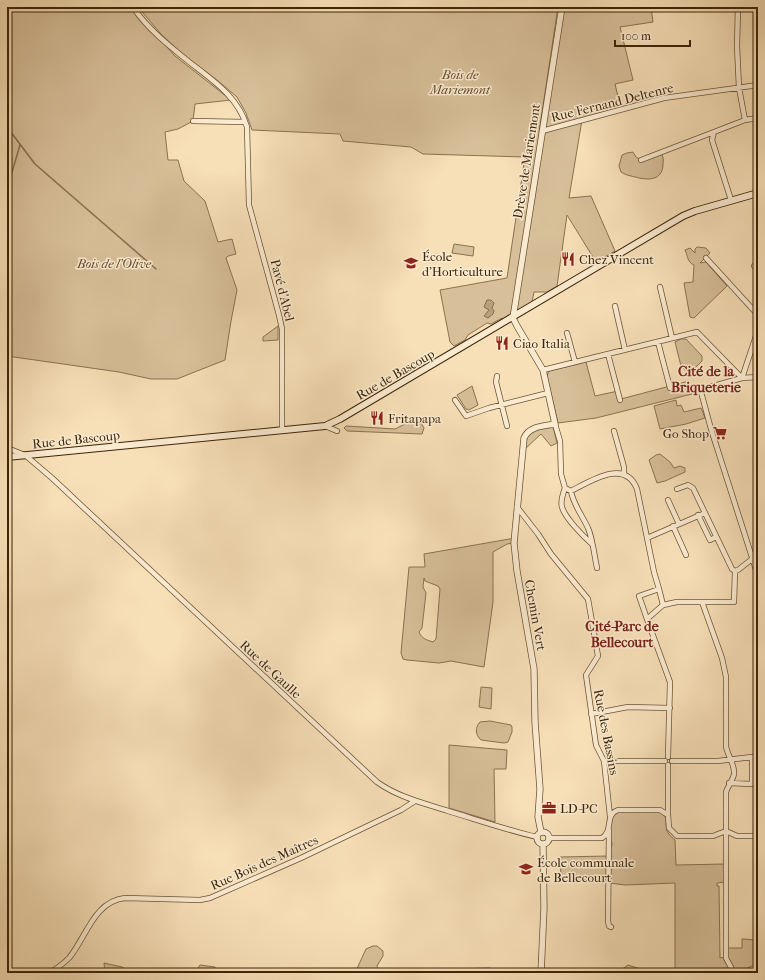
<svg xmlns="http://www.w3.org/2000/svg" width="765" height="980" viewBox="0 0 765 980" font-family="'IM FELL French Canon',serif">
<style>
.green{fill:#d7bf99;stroke:#8a7250;fill-rule:evenodd}
.water{fill:#b8a07c;stroke:#876f4e}
.lines{fill:none;stroke-linecap:round;stroke-linejoin:round}
.stream{stroke:#876f4e;stroke-width:1.5}
.minor-casing{stroke:#6c5434;stroke-width:6}
.tertiary-casing{stroke:#6c5434;stroke-width:7}
.secondary-casing{stroke:#3d2508;stroke-width:8}
.minor{stroke:#faead0;stroke-width:4.5}
.tertiary{stroke:#faead0;stroke-width:5.5}
.secondary{stroke:#faead0;stroke-width:6}
.labels{text-anchor:middle;stroke-width:3;stroke-linejoin:round;paint-order:stroke}
.park-label{font-size:13px;font-style:italic;fill:#644c2c;stroke:#faead0}
.street-label{font-size:13px;fill:#3d2508;stroke:#faead0}
.poi-label{font-size:13px;fill:#3d2508;stroke:#faead0;text-anchor:start}
.neighbourhood-label{font-size:14px;font-weight:bold;fill:#7a1f14;stroke:#faead0}
</style>
<rect width="100%" height="100%" fill="#f7dfb7"/>
<filter id="stains"><feTurbulence type="fractalNoise" baseFrequency=".005" numOctaves="4"/><feColorMatrix values="0 0 0 0 .2 0 0 0 0 .09 0 0 0 0 .02 0 0 0 .5 -.17"/></filter>
<radialGradient id="worn" r=".72"><stop offset=".6" stop-color="#630" stop-opacity="0"/><stop offset="1" stop-color="#630" stop-opacity=".3"/></radialGradient>
<path class="green" d="M7,7H131L175,56L231,100L195,104L193,121L178,129L165,132L168,160H178L184,181L205,201L218,242L232,239L236,254L228,256L226,258L237,290L231,321L225,360L177,379H151L119,372L7,356Z
M138,7H558L539,132L542,131L562,7H651L653,22L620,27L633,80L615,84L621,109L582,120L569,198L591,196L615,251L596,262L567,215L557,286L547,292H534L531,307L505,322L502,318L491,324L487,323L468,335L465,340L454,346L450,342L440,290L507,278L525,157L423,154L411,147L343,141L340,134L252,130L246,113L237,97L217,80L180,52L161,34Z
M633,152L636,157L641,160L662,154C664,159 663,161 663,166C661,180 650,180 639,178C633,176 627,176 621,172L619,166L622,155L627,153Z
M454,244L474,247L473,256L452,253Z
M697,247L706,248L710,253L700,263L706,262L727,286L694,318L690,317L684,283L693,282L694,265C687,262 688,256 685,250L690,248L695,253V249Z
M278,326V340L263,341V337Z
M681,339H686L702,356V361L692,371L687,372L681,366L675,342Z
M586,362L595,396L618,391L621,399L689,381L692,394L596,418L558,423L547,377L548,373L549,371Z
M472,386L478,405L469,410L466,409L457,395Z
M676,400L677,406L681,405L684,412L701,408L705,418L686,424L660,429L654,406Z
M417,419L420,421L424,428L422,434L347,431L344,428L346,426L395,429L407,423Z
M551,427H553L557,443L551,446L541,434L525,449C527,429 533,431 551,427Z
M660,454L670,462L674,468L680,466L685,468V472L665,481L657,483L649,460L656,455Z
M515,538L514,543L507,544L493,552V602L484,667L451,661L439,663L407,660L403,659L401,653L409,567H425L424,554ZM424,578L425,581L438,586L440,589L436,639L433,642C427,640 422,639 419,632L422,628L426,593L423,587Z
M481,687L492,688L491,709L479,707Z
M490,721L511,725L512,727V732L508,742L504,743L481,740C475,735 475,727 480,722Z
M449,745L507,750L506,769H494L495,822L449,808Z
M612,812H660C671,819 663,824 668,833C670,836 673,838 675,840L676,865L726,864V882L717,883V886H719L720,958L726,957V948H742V939L757,940L758,917V966L744,973H675V883L625,885L561,877L560,857L609,856L612,844L609,829Z
M373,946H377L383,951V956L377,966L378,969L385,973H355L366,949Z
M104,963L122,967L132,973H105Z
M200,965L215,967L214,973H195Z
M628,965L653,973H621V970Z
M490,968L498,973H407L419,969L425,970Z"/>
<path class="water" d="M487,300H491L494,303L492,308L494,311L493,314L488,318L484,316L489,310L484,307Z"/>
<g class="lines">
<path class="stream" d="M7,127L35,164L156,269
M7,189L20,145"/>
<defs>
<path id="minor" d="M133,7C147,28 168,45 188,61C212,80 238,96 247,127L249,205L279,315L282,329V430
M738,7L737,46L739,88L745,120
M193,121L245,122
M542,131L664,98L758,85
M641,160L714,132
M731,200L712,140L714,132L745,120L758,118
M706,258L758,315
M754,266L758,270
M660,287L672,338
M615,306L625,350
M567,333L575,362
M658,342L670,388
M608,354L620,400
M543,370L697,332L742,378
M497,376L496,382L507,426
M758,377L742,378L703,389L701,392L711,429L758,576
M742,378L758,330
M455,400L466,416L489,408L548,393
M555,424L560,441L561,474L565,488L571,491C591,481 625,458 637,489L654,572L659,589
M325,426L337,431
M614,431L624,467V473
M7,448L25,455L52,478L377,782C398,797 423,803 448,811C478,820 507,830 537,837
M565,488C563,494 560,501 562,507C565,518 583,536 592,544
M677,489L688,485L693,488L732,569L735,571L738,570L752,559
M571,491C573,504 582,515 588,528C593,540 594,554 597,568
M668,500L679,524
M517,507L538,534L551,554L588,599L598,656L586,675L596,745L604,761L610,816
M698,515L710,540L716,537
M673,526L686,555
M647,538L705,513
M702,602L722,658L726,677V746C727,755 735,764 734,774C733,780 728,786 726,792V958L734,973
M663,605L677,602H734L735,571
M647,619L639,596L659,589L663,605L647,619L670,682L668,757
M591,714L628,707L670,708
M604,761H665
M672,761H718L752,757V784L729,783
M668,815V765
M609,830L608,921L609,926L611,927
M549,838H602C614,830 604,815 618,810H660L668,815L669,828L677,836H713L726,831L737,836H758
M49,973C56,969 63,964 69,958C86,938 94,901 125,898L200,900L210,898L301,858L401,810L415,801
M744,973L758,966"/>
<path id="tertiary" d="M537 838a6 6 0 1 1 12 0a6 6 0 1 1-12 0Z
M541,832L538,817L540,789L535,722L534,669L517,571L514,543L524,438C529,426 544,426 555,424L543,370L517,326L513,318L562,7
M541,973L544,908L543,844"/>
<path id="secondary" d="M7,457L325,426L340,419L683,216L695,211L758,193"/>
</defs>
<use href="#minor" class="minor-casing"/>
<use href="#tertiary" class="tertiary-casing"/>
<use href="#secondary" class="secondary-casing"/>
<use href="#minor" class="minor"/>
<use href="#tertiary" class="tertiary"/>
<use href="#secondary" class="secondary"/>
</g>
<defs>
<symbol id="restaurant-bare" viewBox="-9 -9 18 18"><path d="M-5-6h1v4h1v-4h1v4h1v-4h1v5L-1.5 .5V6h-2V.5L-5-1ZM5-6V6H3V1.5H1.5Q1.5-4 5-6Z" fill="#8f2418" stroke="#faead0" stroke-width="2.5" paint-order="stroke"/></symbol>
<symbol id="university-bare" viewBox="-9 -9 18 18"><path d="M0-5L7-2L0 1L-7-2ZM-4 1L0 2.5L4 1V4Q0 6-4 4Z" fill="#8f2418" stroke="#faead0" stroke-width="2.5" paint-order="stroke"/></symbol>
<symbol id="supermarket-bare" viewBox="-9 -9 18 18"><path d="M-6-5.5h2.5l.6 2H6L4.5 2H-2.5L-4.4-4H-6ZM-1.5 3.2a1.3 1.3 0 1 0 .1 0ZM3 3.2a1.3 1.3 0 1 0 .1 0Z" fill="#8f2418" stroke="#faead0" stroke-width="2.5" paint-order="stroke"/></symbol>
<symbol id="office-bare" viewBox="-9 -9 18 18"><path d="M-6-3h4V-5.5h4V-3h4V5H-6ZM-1-4.5V-3h2v-1.5ZM-6 0V1H6V0Z" fill="#8f2418" stroke="#faead0" stroke-width="2.5" paint-order="stroke"/></symbol>
<symbol id="school-bare" viewBox="-9 -9 18 18"><path d="M0-5L7-2L0 1L-7-2ZM-4 1L0 2.5L4 1V4Q0 6-4 4Z" fill="#8f2418" stroke="#faead0" stroke-width="2.5" paint-order="stroke"/></symbol>
</defs>
<g fill-rule="evenodd">
<use href="#restaurant-bare" x="558" y="249" width="20" height="20"/>
<use href="#university-bare" x="401" y="253" width="20" height="20"/>
<use href="#restaurant-bare" x="492" y="333" width="20" height="20"/>
<use href="#restaurant-bare" x="367" y="408" width="20" height="20"/>
<use href="#supermarket-bare" x="710" y="423" width="20" height="20"/>
<use href="#office-bare" x="539" y="798" width="20" height="20"/>
<use href="#school-bare" x="516" y="859" width="20" height="20"/>
</g>
<g class="labels">
<g class="park-label">
<text x="460" y="79">Bois de<tspan x="460" dy="15">Mariemont</tspan></text>
<text x="114" y="268">Bois de l'Olive</text>
</g>
<g class="street-label">
<text transform="translate(612 102) rotate(-14)" y="5">Rue Fernand Deltenre</text>
<text transform="translate(526 161) rotate(-81)" y="5">Drève de Mariemont</text>
<text transform="translate(283 290) rotate(76)" y="5">Pavé d'Abel</text>
<text transform="translate(395 374) rotate(-30)" y="5">Rue de Bascoup</text>
<text transform="translate(76 439) rotate(-6)" y="5">Rue de Bascoup</text>
<text transform="translate(536 615) rotate(80)" y="5">Chemin Vert</text>
<text transform="translate(271 669) rotate(43)" y="5">Rue de Gaulle</text>
<text transform="translate(607 732) rotate(79)" y="5">Rue des Bassins</text>
<text transform="translate(264 862) rotate(-24)" y="5">Rue Bois des Maîtres</text>
</g>
<g class="poi-label">
<text x="422" y="261">École<tspan x="422" dy="15">d'Horticulture</tspan></text>
<text x="579" y="264">Chez Vincent</text>
<text x="513" y="348">Ciao Italia</text>
<text x="388" y="423">Fritapapa</text>
<text x="709" y="438" text-anchor="end">Go Shop</text>
<text x="560" y="813">LD-PC</text>
<text x="537" y="867">École communale<tspan x="537" dy="15">de Bellecourt</tspan></text>
</g>
<g class="neighbourhood-label">
<text x="706" y="376">Cité de la<tspan x="706" dy="16">Briqueterie</tspan></text>
<text x="622" y="631">Cité-Parc de<tspan x="622" dy="16">Bellecourt</tspan></text>
</g>
</g>
<rect width="765" height="980" fill="none" stroke="#f7dfb7" stroke-width="24"/>
<rect x="8" y="8" width="749" height="964" fill="none" stroke="#3d2508" stroke-width="2"/>
<rect x="12" y="12" width="741" height="956" fill="none" stroke="#3d2508"/>
<path d="M615 40v6h75v-6" fill="none" stroke="#3d2508" stroke-width="2"/>
<text x="621" y="40" font-size="12" fill="#3d2508" stroke="#faead0" stroke-width="3" paint-order="stroke">100 m</text>
<rect width="100%" height="100%" filter="url(#stains)"/>
<rect width="100%" height="100%" fill="url(#worn)"/>
</svg>
